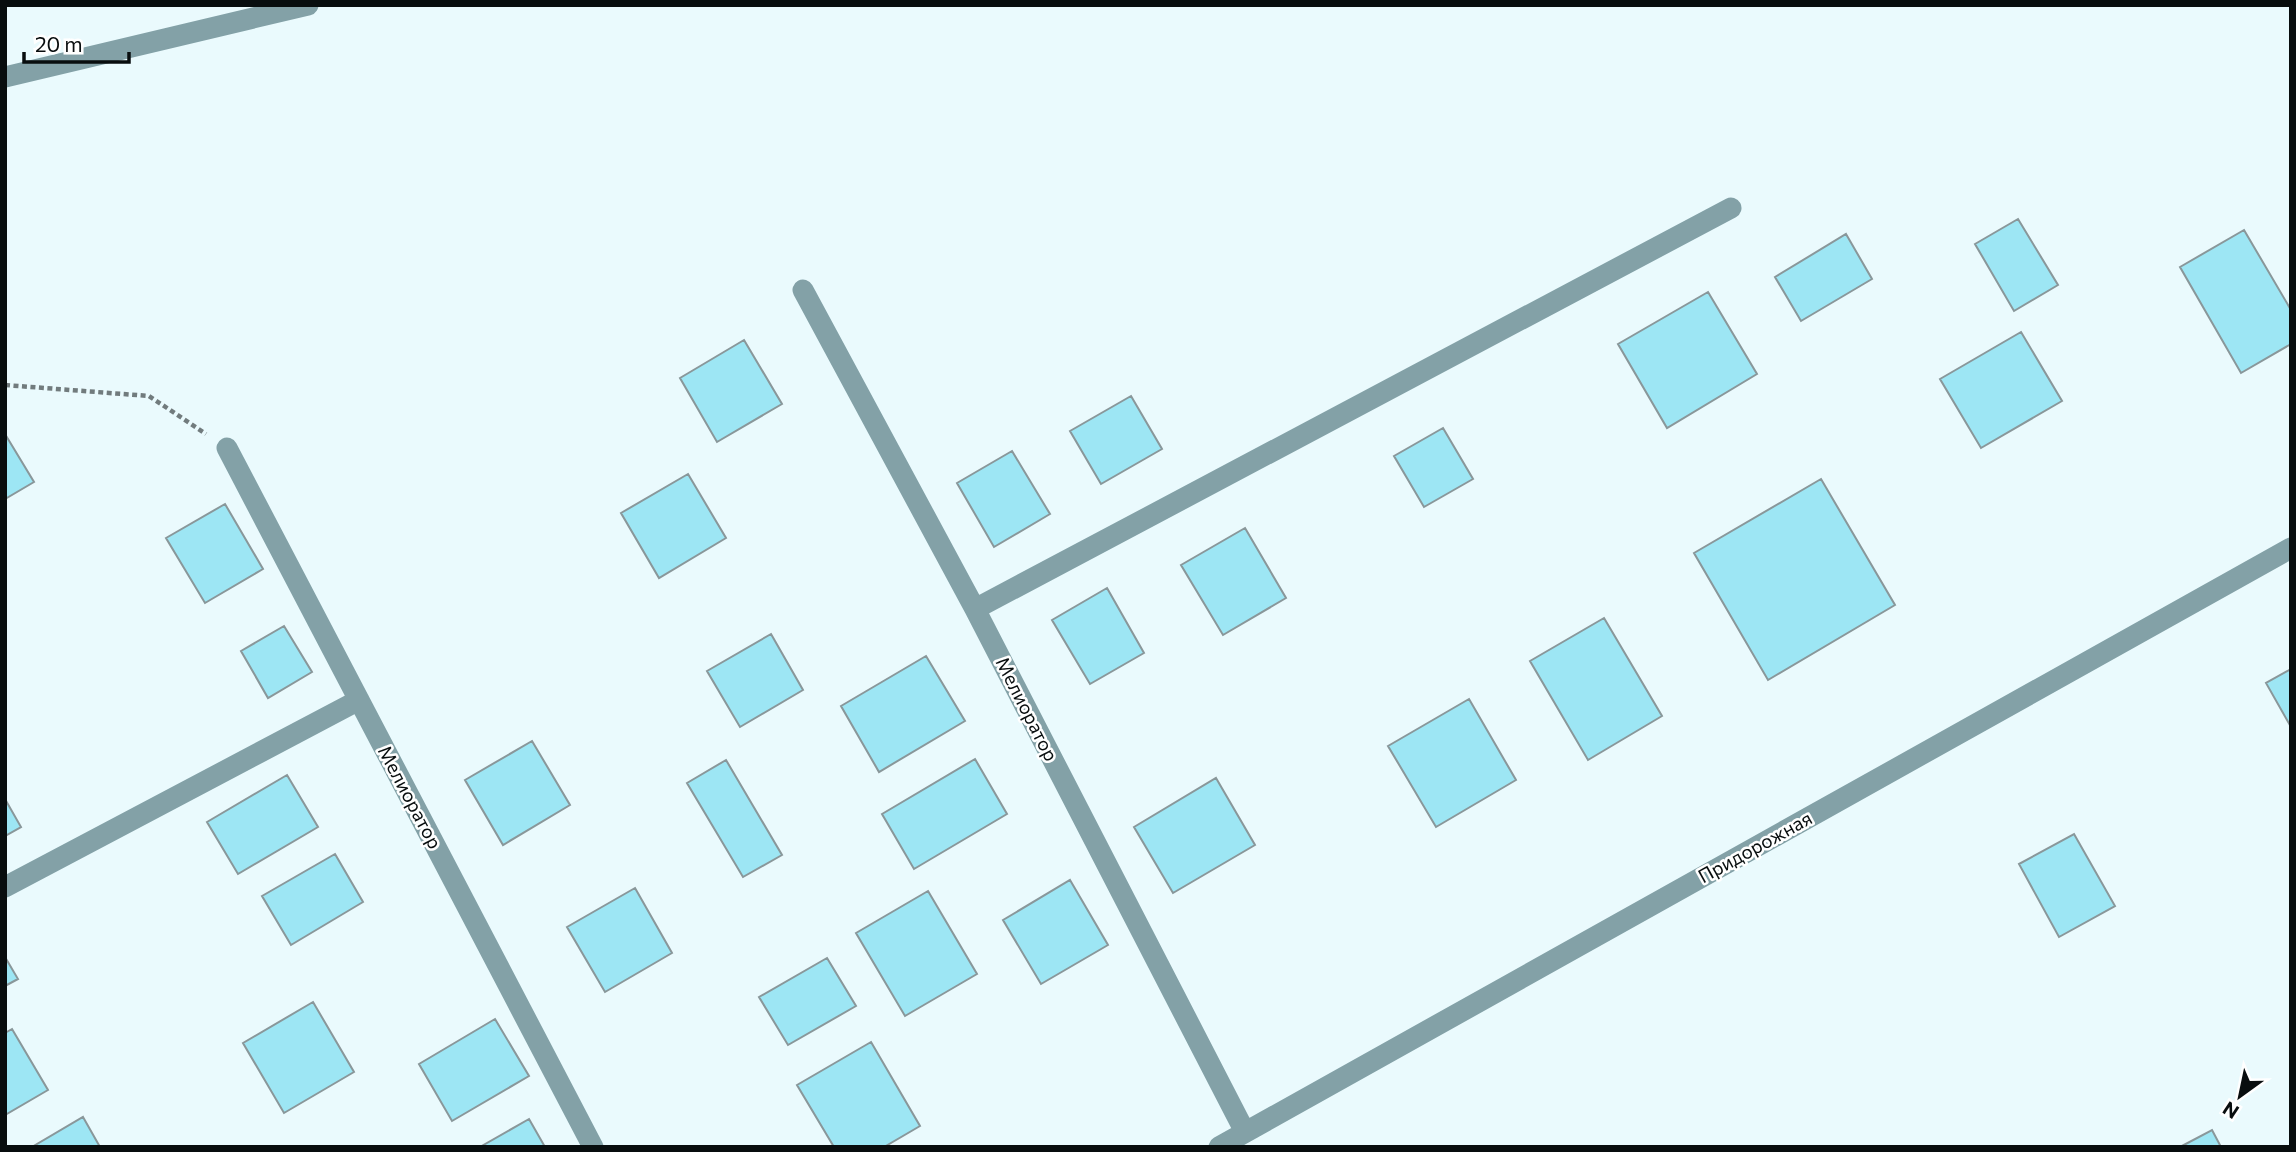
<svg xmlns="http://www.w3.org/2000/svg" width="2296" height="1152" viewBox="0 0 2296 1152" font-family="Commissioner,sans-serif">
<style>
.building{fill:#9de6f4;stroke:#89979a;stroke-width:2}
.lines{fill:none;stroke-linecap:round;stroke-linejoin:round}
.path{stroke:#717b7d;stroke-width:4.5;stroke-dasharray:5 3.5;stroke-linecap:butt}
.street{stroke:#83a1a7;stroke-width:21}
.labels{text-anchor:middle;stroke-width:5;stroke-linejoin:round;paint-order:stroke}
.street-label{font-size:19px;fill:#080d0e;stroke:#fff}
</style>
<rect width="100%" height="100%" fill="#eafafd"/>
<path class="building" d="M2018,219L2058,285L2014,311L1975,244Z
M2244,230L2291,310V344L2241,373L2180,267Z
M1846,234L1872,279L1801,321L1775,277Z
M1708,292L1757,374L1667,428L1618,344Z
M2021,332L2062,401L1981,448L1940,379Z
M744,340L782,404L717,442L680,378Z
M1131,396L1162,449L1101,484L1070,431Z
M1443,428L1473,479L1424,507L1394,456Z
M5,434L34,482L5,499Z
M1012,451L1050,514L994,547L957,483Z
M688,474L726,538L659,578L621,513Z
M1821,479L1895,605L1768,680L1694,553Z
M225,504L263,569L205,603L166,538Z
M1245,528L1286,598L1223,635L1181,565Z
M1107,588L1144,653L1090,684L1052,620Z
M1604,618L1662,716L1588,760L1530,661Z
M284,626L312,672L268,698L241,651Z
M771,634L803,690L740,727L707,671Z
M926,656L965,721L879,772L841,706Z
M2291,669V727L2266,683Z
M1469,699L1516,780L1436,827L1388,746Z
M532,741L570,805L503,845L465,780Z
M975,759L1007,814L914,869L882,814Z
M726,760L782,855L743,877L687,783Z
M287,775L318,827L238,874L207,822Z
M1216,778L1255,845L1173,893L1134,827Z
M5,799L21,827L5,836Z
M2074,834L2115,906L2059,937L2019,864Z
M335,854L363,902L291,945L262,896Z
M1070,880L1108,945L1041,984L1003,920Z
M635,888L672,953L605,992L567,927Z
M928,891L977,974L905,1016L856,933Z
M5,957L18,979L5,986Z
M827,958L856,1006L788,1045L759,997Z
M313,1002L354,1072L284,1113L243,1043Z
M495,1019L529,1076L452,1121L419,1064Z
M12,1029L48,1090L5,1115V1033Z
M871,1042L920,1126L884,1147H834L797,1085Z
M83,1117L100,1147H32Z
M529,1119L545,1147H480Z
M2212,1130L2221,1147H2180Z"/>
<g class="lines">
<path class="path" d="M5,385L149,396L206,434"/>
<path class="street" d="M5,77L308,5
M803,290L975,609L1245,1132
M227,448L593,1147
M975,609L1731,208
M5,887L359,700
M1219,1147L2291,548"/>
</g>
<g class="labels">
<g class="street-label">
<text transform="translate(1027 709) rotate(63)" y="7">Мелиоратор</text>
<text transform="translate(410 797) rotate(62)" y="7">Мелиоратор</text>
<text transform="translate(1755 847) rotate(-29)" y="7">Придорожная</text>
</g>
</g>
<rect width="2296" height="1152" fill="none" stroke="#080d0e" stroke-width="14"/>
<g transform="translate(2240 1096) rotate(213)" stroke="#ffffff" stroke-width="5" paint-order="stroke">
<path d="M0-5L12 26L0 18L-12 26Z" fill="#080d0e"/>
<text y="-10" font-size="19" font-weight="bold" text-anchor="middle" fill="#080d0e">N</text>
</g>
<path d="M24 52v10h105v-10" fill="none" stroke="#080d0e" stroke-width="3.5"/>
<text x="35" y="52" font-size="21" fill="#080d0e" stroke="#ffffff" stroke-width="5" paint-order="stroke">20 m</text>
</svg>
